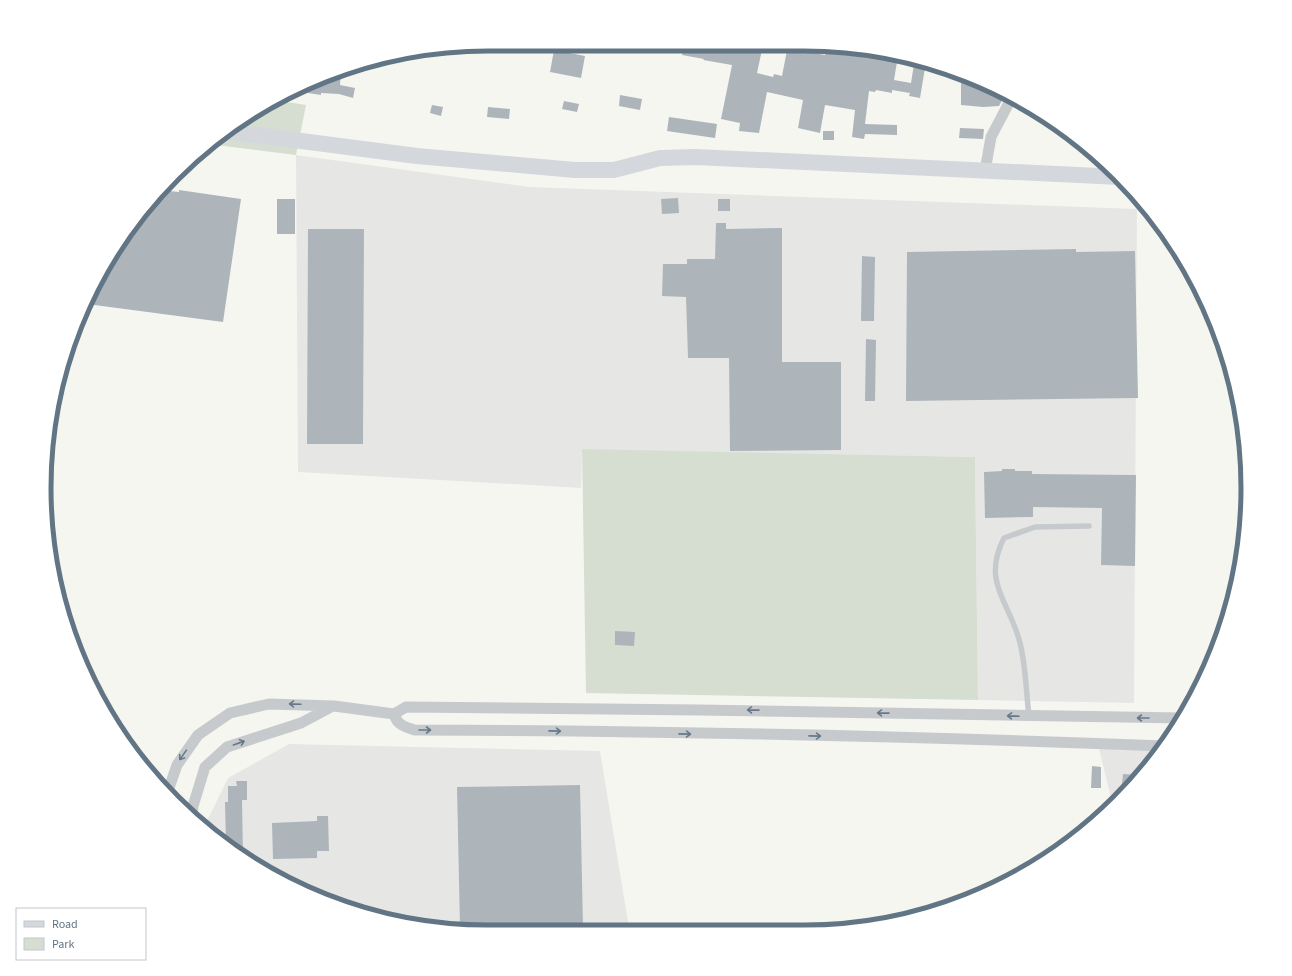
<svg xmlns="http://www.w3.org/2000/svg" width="1292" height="976" viewBox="0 0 1292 976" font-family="'Source Sans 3',sans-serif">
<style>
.built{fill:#e6e7e5}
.green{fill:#d6ded2}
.building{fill:#adb5ba}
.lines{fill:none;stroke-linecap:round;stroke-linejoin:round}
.lane{stroke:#c7cacd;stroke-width:5.5}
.street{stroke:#c7cacd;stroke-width:11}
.secondary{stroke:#d4d8dd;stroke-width:16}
.oneway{stroke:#677989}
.rim{fill:none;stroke:#627585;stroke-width:5}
</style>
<rect width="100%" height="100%" fill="#f6f6f1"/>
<path class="built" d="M296,155L530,187L1137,209L1134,703L978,700L975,457L582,450L581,488L298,472Z
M289,744L600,751L629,928H430L345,908L266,872L205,829V825L228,778Z
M1164,746L1118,802L1113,806L1099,749Z"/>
<path class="green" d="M274,100L306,105L296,155L209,144L218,136L266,104Z
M582,449L975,457L978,700L586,693Z"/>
<path class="building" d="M684,45H763L757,73L773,77L774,74L782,76L788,45H805L804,51L825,55L827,45H833L898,56L894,80L911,83L915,58L926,62L920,98L909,96L910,93L892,90V93L876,90L875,92L869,91L865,124L897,125V135L865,134L864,139L852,137L855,110L825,105L820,133L798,128L803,100L767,92L759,133L739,131L740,123L721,119L732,65L703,60L704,59L682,55Z
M554,50L585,56L581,78L550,72Z
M341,72L340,85L355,88L353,98L339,94L321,93V95L295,91Z
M961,75L1006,93L999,106L983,107L961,105Z
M620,95L642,99L640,110L619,106Z
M564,101L579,104L577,112L562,109Z
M432,105L443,107L441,116L430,113Z
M488,107L510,109L509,119L487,117Z
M669,117L717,124L715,138L667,131Z
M960,128L984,129L983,139L959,138Z
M823,131H834V140H823Z
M160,190L179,192V190L241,199L223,322L87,304L90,291L154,195Z
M678,198L679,213L662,214L661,199Z
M277,199H295V234H277Z
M718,199H730V211H718Z
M716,223H726V229L782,228V362H841V450L730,451L729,358H688L686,297L662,296L663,264H687V259H715Z
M308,229H364L363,444H307Z
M1076,249V252L1135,251L1138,398L906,401L907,252Z
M862,256L875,257L874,321H861Z
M866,339L876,340L875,401H865Z
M1002,469H1015V471H1032V474L1136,475L1135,566L1101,565L1102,508L1033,507V517L985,518L984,472L1002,471Z
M615,631L635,632L634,646L615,645Z
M1092,766L1101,767V788H1091Z
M1123,774L1140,775L1132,785L1122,784Z
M236,781H247V800H242L243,856L226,844L225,802H228V786H237Z
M580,785L583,928H460L457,787Z
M317,816H328L329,851H317V858L273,859L272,823L317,821Z"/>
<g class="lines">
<path class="lane" d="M1029,716C1026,692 1026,666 1020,643C1010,602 981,583 1004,538L1035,527L1089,526"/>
<path class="street" d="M985,171L991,137L1012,97
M394,714C397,725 405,727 415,730C664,731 914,736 1164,746
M168,791L177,765L198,735L230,713L269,704L334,706L394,714L406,707L699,710L1182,718
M192,818L193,806L205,767L227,747L301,723L333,706"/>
<path class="secondary" d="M233,125L232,132L417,156L575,170H614L660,158L696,157L1120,177"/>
</g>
<defs><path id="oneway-shaft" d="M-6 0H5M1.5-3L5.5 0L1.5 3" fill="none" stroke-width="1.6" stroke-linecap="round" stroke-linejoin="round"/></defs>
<g class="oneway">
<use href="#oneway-shaft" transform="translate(295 704) rotate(-178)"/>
<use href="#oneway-shaft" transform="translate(753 710) rotate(-179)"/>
<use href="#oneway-shaft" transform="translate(883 713) rotate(-179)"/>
<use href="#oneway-shaft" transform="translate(1013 716) rotate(-178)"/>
<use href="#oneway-shaft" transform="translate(1143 718) rotate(-180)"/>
<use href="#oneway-shaft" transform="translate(425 730)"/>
<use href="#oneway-shaft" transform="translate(555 731) rotate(1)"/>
<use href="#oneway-shaft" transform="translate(685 734) rotate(1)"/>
<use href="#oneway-shaft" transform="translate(815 736) rotate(1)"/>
<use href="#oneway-shaft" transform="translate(239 743) rotate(-19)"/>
<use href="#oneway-shaft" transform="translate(183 755) rotate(125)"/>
</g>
<path d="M0 0H1292V976H0ZM488 51H804A437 437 0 0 1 1241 488V488A437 437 0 0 1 804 925H488A437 437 0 0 1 51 488V488A437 437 0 0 1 488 51Z" fill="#fff" fill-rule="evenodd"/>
<path class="rim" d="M488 51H804A437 437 0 0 1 1241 488V488A437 437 0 0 1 804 925H488A437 437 0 0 1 51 488V488A437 437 0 0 1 488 51Z"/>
<rect x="16" y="908" width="130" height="52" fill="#ffffff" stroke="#c0c8ce"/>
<rect x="24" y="921" width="20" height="6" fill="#d4d8dd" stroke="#c0c8ce"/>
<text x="52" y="928" font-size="12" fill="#627585">Road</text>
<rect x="24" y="938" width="20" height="12" fill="#d6ded2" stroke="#c0c8ce"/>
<text x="52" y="948" font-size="12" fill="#627585">Park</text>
</svg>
